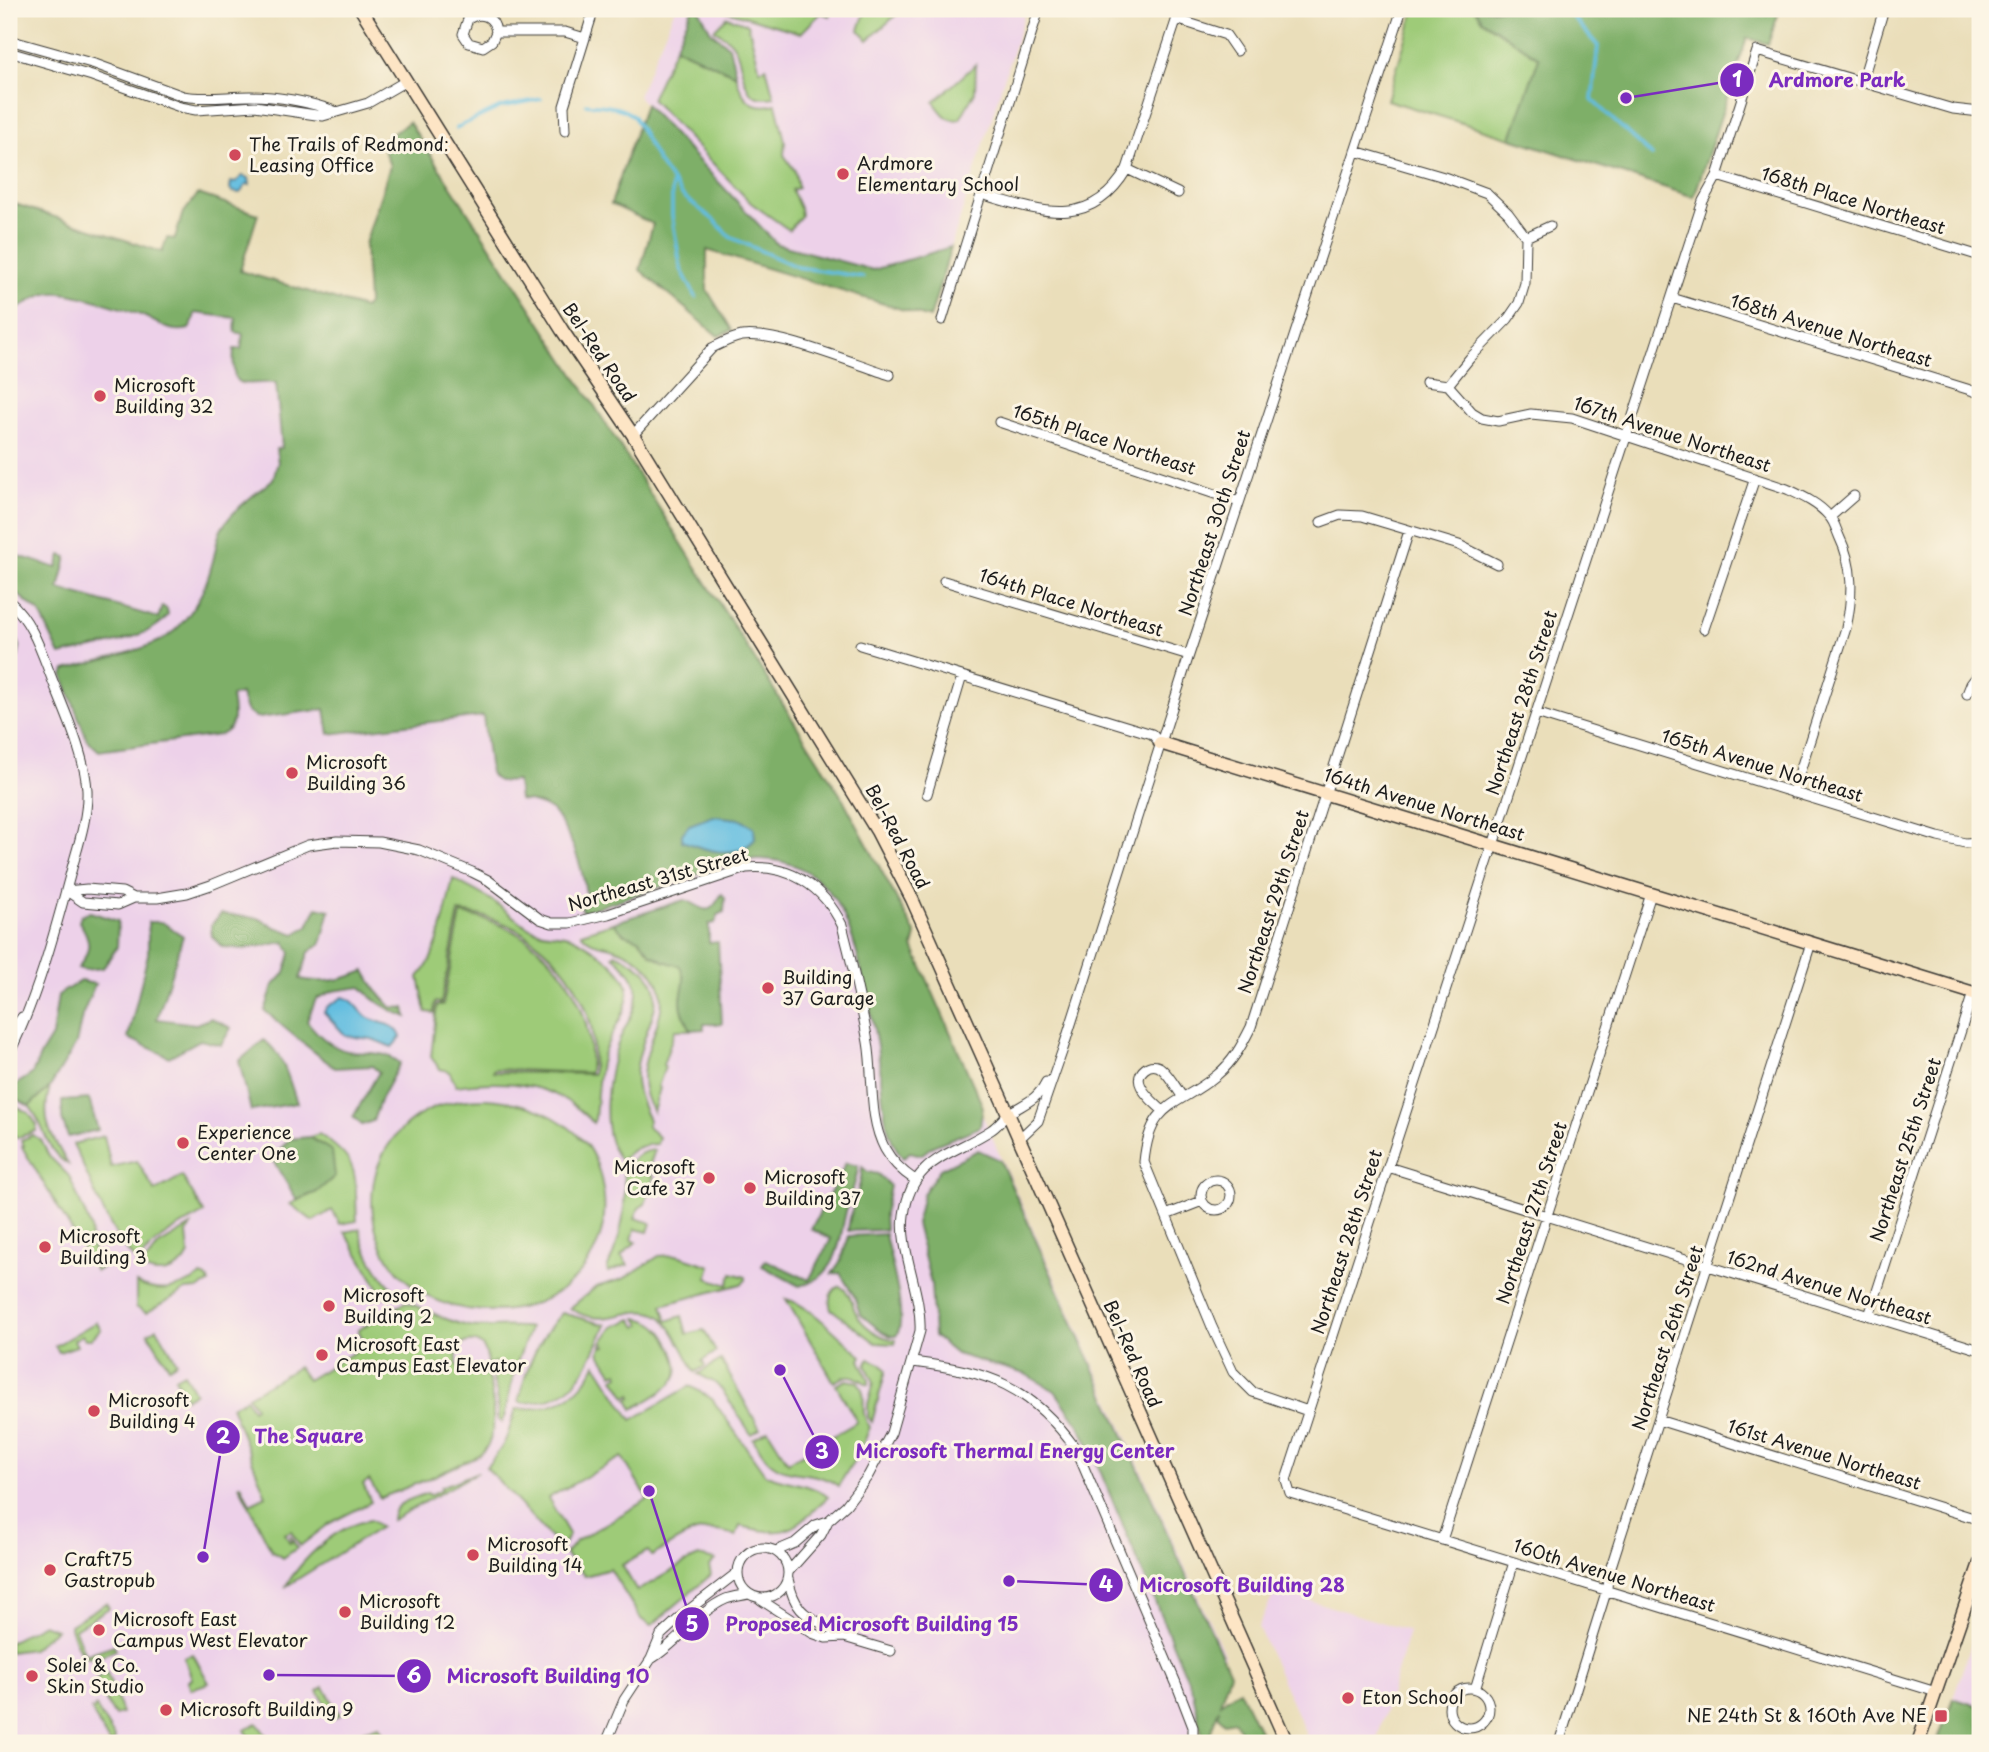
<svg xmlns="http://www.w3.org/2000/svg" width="1989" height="1752" viewBox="0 0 1989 1752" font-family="'Playpen Sans',sans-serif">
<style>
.built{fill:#edd1e9}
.green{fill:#9ecb78;stroke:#5d744a;stroke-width:2}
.forest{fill:#7eaf68;stroke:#4d6642;stroke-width:2}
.water{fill:#62bde0;stroke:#3f6c7e;stroke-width:2}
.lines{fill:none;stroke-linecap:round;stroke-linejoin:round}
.stream{stroke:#62bde0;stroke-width:3.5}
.street-casing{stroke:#3b3934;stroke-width:11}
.secondary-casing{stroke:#3b3934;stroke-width:15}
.street{stroke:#fff;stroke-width:9}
.secondary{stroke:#fde5c5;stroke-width:12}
.poi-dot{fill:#d1495b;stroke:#fcf5e5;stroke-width:2.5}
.labels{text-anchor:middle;stroke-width:6;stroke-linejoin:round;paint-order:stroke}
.poi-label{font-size:18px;fill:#1c1c1c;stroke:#fcf5e5;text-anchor:start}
.street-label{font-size:18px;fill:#1c1c1c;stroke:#fcf5e5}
.leader{fill:none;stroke:#7b2cbf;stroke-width:2.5}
.callout-dot{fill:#7b2cbf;stroke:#fcf5e5;stroke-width:2.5}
.mark-label{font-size:21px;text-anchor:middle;font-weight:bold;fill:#fff}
.callout-label{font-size:19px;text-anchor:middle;font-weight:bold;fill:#7b2cbf;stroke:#fcf5e5;stroke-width:6;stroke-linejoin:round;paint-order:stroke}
</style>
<rect width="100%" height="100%" fill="#fcf5e5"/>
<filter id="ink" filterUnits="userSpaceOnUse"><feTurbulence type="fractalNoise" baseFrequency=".0143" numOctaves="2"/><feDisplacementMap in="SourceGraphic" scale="14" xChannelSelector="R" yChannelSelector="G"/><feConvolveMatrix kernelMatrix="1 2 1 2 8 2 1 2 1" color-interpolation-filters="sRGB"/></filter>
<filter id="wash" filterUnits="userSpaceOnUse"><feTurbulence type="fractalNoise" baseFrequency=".00686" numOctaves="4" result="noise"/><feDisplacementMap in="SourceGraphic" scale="28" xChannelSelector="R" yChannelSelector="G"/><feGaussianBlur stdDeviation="1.57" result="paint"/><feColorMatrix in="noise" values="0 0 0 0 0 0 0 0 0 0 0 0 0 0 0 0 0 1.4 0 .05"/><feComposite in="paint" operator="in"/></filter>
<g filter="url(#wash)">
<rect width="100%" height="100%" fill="#eadeba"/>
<path class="built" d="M675,9H1026L951,247L873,270L777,244L638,96Z
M9,208L571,384L868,849L1001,1158L1225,1656L1185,1743H9Z
M1276,1590L1409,1631L1376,1743H1310L1258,1627Z
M1980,1620V1743H1937L1949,1709Z"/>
<path class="green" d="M720,9H832L830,16L821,13L801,33Z
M866,9H903L868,40L859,30Z
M1415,9H1475L1482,20L1539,58L1511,138L1387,100Z
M727,17L748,24L760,70L766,67L774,97C739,105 746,69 735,48C731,39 722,35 714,30Z
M675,47L736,75C741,97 751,111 776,104L785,141L784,155L795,171L798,188L792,190L800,208L801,216L789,230L751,203L651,99Z
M976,64L975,92L960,119C947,123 941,111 934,102Z
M453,879C466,886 479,892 491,900C505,909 516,920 530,928C543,935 559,932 572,937C589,945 628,970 628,991C628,1014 609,1034 603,1055C597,1076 597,1098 595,1119L593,1123C557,1082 507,1079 456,1086L449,1071L440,1069L431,1057L437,1005H443L461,914C541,926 596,992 590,1073L494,1069L493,1072L593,1074C593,1058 594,1041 591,1026C576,963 521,918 459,912L441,1003L435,1002L434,1013L426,1012L419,977C439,956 446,907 453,879Z
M613,923L624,934L639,939L651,954L664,961L680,965C688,986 683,982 681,1001C681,1011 686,1021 691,1030H675L663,1065L665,1067L658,1087L660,1088L653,1112C621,1062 678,1019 657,981C648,964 632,954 614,948C602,944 589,945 581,933Z
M615,953C690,986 640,1020 636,1073C635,1089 642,1106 649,1120L647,1126L659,1137L657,1144C640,1145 632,1148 621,1161C597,1134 607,1072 619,1041C625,1025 638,1009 637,991C635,975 624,965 613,956Z
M50,1087C40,1122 51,1135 68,1164C45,1152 46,1125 29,1106Z
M486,1099C522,1101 561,1114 585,1143C597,1158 602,1179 604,1197C610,1263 556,1311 493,1311C337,1312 329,1098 486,1099Z
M9,1103L29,1113L37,1125L36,1131L16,1138L9,1125Z
M319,1134C363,1164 354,1173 357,1221L340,1224L332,1210L313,1221L290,1204L317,1192L332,1151L309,1137Z
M33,1135L41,1140L49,1156L69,1176L91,1228L90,1245L104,1266L96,1271L22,1147L24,1146L21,1140Z
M104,1136L111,1167L137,1161L155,1191L182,1176L204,1213C179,1227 154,1238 138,1263C107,1233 92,1182 73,1144Z
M655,1150L649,1167L651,1175L654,1176L645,1204L639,1208L635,1218L651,1223L648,1232L635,1229L632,1240L636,1242L621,1256L628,1265L608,1272L607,1269C622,1236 628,1206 623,1170C632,1158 640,1151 655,1150Z
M191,1226L187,1233L189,1254C181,1272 157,1279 141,1267L159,1245Z
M360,1229C364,1251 376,1270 391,1287L384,1297L345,1232Z
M677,1255L711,1266L707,1278L728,1285L732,1273L746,1277V1280L741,1284L662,1305L667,1321L682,1316L687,1334L704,1330L716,1352L702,1361L705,1366L695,1372C687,1358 672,1324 660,1316C634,1300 605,1333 570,1308L596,1287L623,1279L659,1256Z
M201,1276L207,1278L209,1283L198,1289L186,1290L146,1313L136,1307V1283C160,1295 179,1289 201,1276Z
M840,1286C850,1292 851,1301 855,1311C862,1326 879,1338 896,1340L895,1344L876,1343L831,1309C828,1300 830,1290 840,1286Z
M786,1299C811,1305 840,1339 862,1356L860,1360L869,1380V1385C854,1377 852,1371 834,1382Z
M406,1302C427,1309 446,1322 469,1326C489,1329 511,1324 530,1328L515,1368L504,1419L502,1422L498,1420L497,1394L492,1375L499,1371L495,1362L487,1365C488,1349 480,1338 464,1343L457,1351V1365L465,1371L478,1370L480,1376L487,1374C493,1393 500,1439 481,1453C474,1459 464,1462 456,1466C431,1478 406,1488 380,1498L369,1480L363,1484L371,1502L330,1523L300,1546L291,1531L285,1534L290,1543L292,1542L290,1535L297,1548L283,1558L272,1552L239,1485L241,1484L250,1504L266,1496L231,1406L246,1399L252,1409L255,1407L248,1396L298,1367L307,1380L366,1345L358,1330Z
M562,1313L606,1325C585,1370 577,1402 521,1403L519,1401C526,1367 538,1339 562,1313Z
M637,1318C644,1319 651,1321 657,1326C667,1335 685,1368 674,1380C665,1392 646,1401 633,1409L628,1399L632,1397L631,1394L626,1397L614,1378L619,1375L618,1372L613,1374L599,1352L602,1344L603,1347L606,1346L603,1341L613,1327L632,1319L637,1327L641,1325Z
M96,1322L101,1329L91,1339H85L82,1335L74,1340L77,1346L59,1352L55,1346Z
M157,1328L177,1362L169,1367L148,1333Z
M869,1359L881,1364L886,1370L872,1422L868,1417V1404L874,1382L866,1365Z
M721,1360L760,1429L751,1434L722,1390L714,1382L698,1374Z
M596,1364L632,1420L690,1386L712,1399L765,1474C785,1484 811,1482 828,1497C790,1531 791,1538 740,1526L736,1536C698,1522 684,1537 652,1556L648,1551L622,1565L637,1591L692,1559L699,1556L715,1560L709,1566L711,1575L651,1626L641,1619L610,1569L585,1576L565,1554L575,1542L648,1499L622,1457L548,1498L569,1534L561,1549L486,1467C507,1444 507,1437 516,1409C555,1409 578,1399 596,1364Z
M184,1373L195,1393L186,1398L175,1378Z
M846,1380L858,1382C870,1397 857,1410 870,1427L861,1450L838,1486C814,1468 789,1479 770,1462C763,1456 758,1446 753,1439L768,1430L788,1462L857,1422L836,1385Z
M478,1472L392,1520C392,1502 413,1499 427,1493L430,1495L442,1489L441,1487Z
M370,1520L381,1527L285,1587C303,1558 335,1526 370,1520Z
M106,1603L109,1608L75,1629L85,1655L114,1645L116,1650C80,1663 84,1662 70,1628V1625Z
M43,1624L56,1629L32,1649L9,1652V1642Z
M193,1654L209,1683L191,1689L188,1681L192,1679L184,1657Z
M107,1673L122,1713L115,1716L95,1683L98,1677Z
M324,1687L340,1715L334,1718L318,1691Z
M96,1707L115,1738L114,1743H109L91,1710Z
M257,1723L272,1743H253L245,1730Z
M379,1726L389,1743H371L363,1731Z"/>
<path class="forest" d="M692,9H699L711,32L729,46L736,75L675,47Z
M1475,9H1780L1768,44L1747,38L1694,197L1511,138L1539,58L1482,20Z
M645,104L777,244L873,270L951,247L930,318L707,250V290L732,330L718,336L640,270L653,224L611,204Z
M409,122L594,405L843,799L916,935L913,947L983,1107L980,1127L933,1146L921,1155L910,1152L903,1158C882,1134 883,1097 880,1067C876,1038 871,1010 864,983C851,924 834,862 762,859C737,858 713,869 689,877L687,875L680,877V881L582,912L581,905L587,903C584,873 577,849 561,823C558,819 555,813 551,810C542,803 530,801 519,800L517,781C505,782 496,784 490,773L483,716L329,734L325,709L259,718C245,714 244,707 241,694L231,696C233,712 238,727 220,735L105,750L99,751L87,740L63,676L65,670C92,662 152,650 172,633C192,616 206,589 212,564C216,552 216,538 222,528C234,508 256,494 273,479L278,462L276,449L282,448L276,383C239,381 231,395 234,349H241L243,334L235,332L236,318L195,313L193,322L189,329C170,334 159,323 143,316C126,309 70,291 53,293C37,294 23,307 9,313V202L162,252L167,238L175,239L182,215L198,194L258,214L240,271L364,308L368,304L365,244L390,166L381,142Z
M9,553L57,568L61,555L67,557L59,589L158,618L162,606L167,609L168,615C151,640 89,648 60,655L40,613L9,587Z
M9,627L20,646L18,657L11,662H9Z
M722,894L725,898L724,912L718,915L715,923L709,924V943L718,942L722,1024H704V1029L691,1030C686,1021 681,1011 681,1001C682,982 688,986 680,966L664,961L651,954L639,939L624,934L613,923L684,900C695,901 706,918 715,904C718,901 719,897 722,894Z
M317,907L330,910L321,944L309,952L300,979C324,984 342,980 365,971L376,990L391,1007L405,1008L407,1017C388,1010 375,1002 361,987L333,991L316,999L307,1021C317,1034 330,1047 347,1051C368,1055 382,1049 400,1063L381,1098L373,1121L362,1125L353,1117L379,1072L372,1066L335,1068C311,1050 288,1031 265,1011L273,986L285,973L291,953L285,942L243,949L222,947L212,936L211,925L221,914L258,918L275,927L295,934L308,926Z
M90,912L118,921L117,947L103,968L84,970L78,968C91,951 92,940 79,922L81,915Z
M148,922H162L183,936L157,1019L196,1024L211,1018L231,1028L221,1045L200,1040L169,1057L128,1038L148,954Z
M80,981L95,984L82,1016L76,1044L50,1087L29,1106L9,1095V1089L32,1074L41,1054L52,1036L58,995Z
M264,1040C284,1055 289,1080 297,1103L251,1111L239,1061Z
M89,1099L98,1130L68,1137L62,1119V1101Z
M309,1137L332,1151L335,1176L317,1192L297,1200L272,1159L289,1139Z
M978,1150L1000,1160L1230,1673L1220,1703L1239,1690L1265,1743H1248L1234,1721L1224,1723L1218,1715L1219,1708L1207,1743H1204L1193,1692L1090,1447L1079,1425L1055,1391L1025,1374L956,1354L934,1336L931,1284L916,1224L923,1194L940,1169Z
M846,1163L858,1166C857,1181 851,1193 847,1208C838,1241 841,1276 799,1286L762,1266L766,1260L809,1280L831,1239L811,1229Z
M862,1167L868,1172L878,1174L890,1186L884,1214L885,1230L848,1231C849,1208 862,1190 862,1167Z
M885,1234C889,1256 909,1319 896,1336H891L882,1332L860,1314L854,1296L840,1273L832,1274L841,1260L849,1236Z
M1953,1698L1980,1707V1743H1937Z"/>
<path class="water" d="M242,176L249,178L250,185L247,184L240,193L233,192L230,189L231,182L235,183Z
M713,816L739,819L754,827L755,839C736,861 705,850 682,841V834L689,825Z
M343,997C355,1000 357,1008 366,1016C378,1025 395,1021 401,1037L392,1047L372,1039L346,1036L324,1012L327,1007Z"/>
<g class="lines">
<path class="stream" d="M1566,9L1598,46L1592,100L1652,156
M586,104C603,106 621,105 634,117L658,162L682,195L715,221L730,237L797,267L863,277
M456,128L501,107L541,99
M672,182V216L681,269L696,297"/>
</g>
</g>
<g filter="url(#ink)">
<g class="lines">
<defs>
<path id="street" d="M1176,19L1226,35L1237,51
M496,32L492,41L483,47L469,43L463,34L468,19C481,11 494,16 496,32H565L585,38
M9,40L95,64L183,96C205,100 227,96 250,96C278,96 311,102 337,112
M9,52L92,76L180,107L196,110L255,106L323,116L368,103L406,81
M1862,82L1884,9
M565,131L564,106L594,9
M1355,151L1444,177L1487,193L1508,213L1526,237
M1127,169L1178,193
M1717,176L1980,256
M981,194C1039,211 1090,232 1127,169L1180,9
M1672,298L1980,393
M942,320L1039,9
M1426,382L1448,385L1472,412L1482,418L1498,421L1531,414L1572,418L1787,489C1802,496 1818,503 1829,516C1834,521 1836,529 1839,536C1854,567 1853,595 1846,628L1793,793
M1448,385L1470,358L1508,319L1519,303L1525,283L1526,237L1550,226
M999,422L1239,502
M633,435L712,348C722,343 731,338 742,336C777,331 855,364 890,375
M1830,517L1854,496
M1321,522L1340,515L1362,516L1459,545L1497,564
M944,581L1189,655
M9,601C32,621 41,651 52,679C65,712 85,755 87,790C88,816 79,843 72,868C55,931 38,996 9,1054
M1704,629L1755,478
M860,645L1152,734L1160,743
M1967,694L1971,684L1980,672
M1536,713L1938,837L1965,843L1980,842
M927,794L962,676
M66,891L87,889L122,892L134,898H157L187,893L211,885L308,845L337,841L379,842L419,850L472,872L488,880L540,919L552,923H570L608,914L746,868C789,864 823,886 842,925C852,963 861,1003 868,1042C874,1076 868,1118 885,1149C892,1162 903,1172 915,1180
M67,891L83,902L118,905L134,898
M9,1036L22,1017
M1163,1111C1156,1104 1145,1096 1141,1086C1134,1073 1151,1059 1162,1069C1170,1076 1176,1088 1182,1096
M1019,1139L1038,1121L1063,1049L1189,655L1402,9
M1388,1167L1980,1350
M1201 1195a15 15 0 1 1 30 0a15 15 0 1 1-30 0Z
M1166,1215L1202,1201
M1869,1316L1973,993
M913,1362C989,1372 1029,1384 1076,1449L1176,1683L1193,1727V1743
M1308,1411L1253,1392L1233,1372L1212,1327L1144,1162C1150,1100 1177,1108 1217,1075C1233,1062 1242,1045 1251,1027L1409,531
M1658,1420L1980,1520
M1442,1540L1651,894
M738 1573a25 25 0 1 1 50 0a25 25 0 1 1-50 0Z
M776,1551L795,1543L816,1525L828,1521L846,1505L868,1476L891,1433L920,1331C922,1293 899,1250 904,1215C912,1158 951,1156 991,1130C999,1125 1003,1117 1011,1112C1027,1102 1037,1100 1046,1082
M789,1571L821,1535L828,1521
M788,1579C797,1622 814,1615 844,1637
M761,1600L812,1633L826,1638L844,1637L891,1651
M651,1659C679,1643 698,1611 726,1599C733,1596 741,1596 749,1594
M1449 1708a20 20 0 1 1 40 0a20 20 0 1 1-40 0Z
M1475,1689L1514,1562
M1936,1692L1290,1493L1286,1480L1703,201L1717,176L1757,51L1953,109L1980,112
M606,1743L624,1700L651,1659L661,1635L686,1612L738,1572
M1559,1743L1607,1589L1608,1576L1811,943"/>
<path id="secondary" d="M361,9L562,330L633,435L877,831L912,899L1002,1100L1287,1743
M1160,743L1980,995
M1918,1743L1980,1563"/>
</defs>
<use href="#street" class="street-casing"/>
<use href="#secondary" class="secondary-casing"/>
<use href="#street" class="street"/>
<use href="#secondary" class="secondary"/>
</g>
</g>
<g class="poi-dot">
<circle cx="235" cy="155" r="7"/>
<circle cx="843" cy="174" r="7"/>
<circle cx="100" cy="396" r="7"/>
<circle cx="292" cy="773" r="7"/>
<circle cx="768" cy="988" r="7"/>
<circle cx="183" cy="1143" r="7"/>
<circle cx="709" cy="1178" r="7"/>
<circle cx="750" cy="1188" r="7"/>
<circle cx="45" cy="1247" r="7"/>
<circle cx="329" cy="1306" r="7"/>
<circle cx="322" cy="1355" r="7"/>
<circle cx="94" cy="1411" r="7"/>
<circle cx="473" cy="1555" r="7"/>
<circle cx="50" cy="1570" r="7"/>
<circle cx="345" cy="1612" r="7"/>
<circle cx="99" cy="1630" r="7"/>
<circle cx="32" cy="1676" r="7"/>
<circle cx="1348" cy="1698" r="7"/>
<circle cx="166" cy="1710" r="7"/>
<rect x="1934" y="1709" width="14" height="14" rx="3.5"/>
</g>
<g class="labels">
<g class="poi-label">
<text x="249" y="151">The Trails of Redmond:<tspan x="249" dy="21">Leasing Office</tspan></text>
<text x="857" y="170">Ardmore<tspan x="857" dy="21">Elementary School</tspan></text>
<text x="114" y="392">Microsoft<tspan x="114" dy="21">Building 32</tspan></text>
<text x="306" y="769">Microsoft<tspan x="306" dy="21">Building 36</tspan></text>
<text x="782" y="984">Building<tspan x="782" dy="21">37 Garage</tspan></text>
<text x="197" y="1139">Experience<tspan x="197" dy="21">Center One</tspan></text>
<text x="695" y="1174" text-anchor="end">Microsoft<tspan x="695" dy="21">Cafe 37</tspan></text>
<text x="764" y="1184">Microsoft<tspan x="764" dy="21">Building 37</tspan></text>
<text x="59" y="1243">Microsoft<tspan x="59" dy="21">Building 3</tspan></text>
<text x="343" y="1302">Microsoft<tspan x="343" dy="21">Building 2</tspan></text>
<text x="336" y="1351">Microsoft East<tspan x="336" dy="21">Campus East Elevator</tspan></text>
<text x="108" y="1407">Microsoft<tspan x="108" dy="21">Building 4</tspan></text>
<text x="487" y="1551">Microsoft<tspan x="487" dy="21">Building 14</tspan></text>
<text x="64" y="1566">Craft75<tspan x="64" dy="21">Gastropub</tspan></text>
<text x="359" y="1608">Microsoft<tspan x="359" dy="21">Building 12</tspan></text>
<text x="113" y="1626">Microsoft East<tspan x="113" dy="21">Campus West Elevator</tspan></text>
<text x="46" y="1672">Solei &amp; Co.<tspan x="46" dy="21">Skin Studio</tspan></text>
<text x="1362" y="1704">Eton School</text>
<text x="180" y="1716">Microsoft Building 9</text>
<text x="1927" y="1722" text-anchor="end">NE 24th St &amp; 160th Ave NE</text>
</g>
<g class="street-label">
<text transform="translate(1853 201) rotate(17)" y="6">168th Place Northeast</text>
<text transform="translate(1831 331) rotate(17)" y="6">168th Avenue Northeast</text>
<text transform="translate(599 353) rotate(56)" y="6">Bel-Red Road</text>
<text transform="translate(1672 435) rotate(18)" y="6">167th Avenue Northeast</text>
<text transform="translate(1104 440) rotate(18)" y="6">165th Place Northeast</text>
<text transform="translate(1215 523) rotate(-72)" y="6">Northeast 30th Street</text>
<text transform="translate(1071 603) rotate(17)" y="6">164th Place Northeast</text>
<text transform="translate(1522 703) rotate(-72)" y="6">Northeast 28th Street</text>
<text transform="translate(1762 766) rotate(17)" y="6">165th Avenue Northeast</text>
<text transform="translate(1424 805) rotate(17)" y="6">164th Avenue Northeast</text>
<text transform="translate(897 837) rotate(62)" y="6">Bel-Red Road</text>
<text transform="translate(658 880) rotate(-16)" y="6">Northeast 31st Street</text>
<text transform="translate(1274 902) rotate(-72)" y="6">Northeast 29th Street</text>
<text transform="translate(1906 1150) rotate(-72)" y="6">Northeast 25th Street</text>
<text transform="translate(1532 1213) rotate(-72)" y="6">Northeast 27th Street</text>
<text transform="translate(1347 1242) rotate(-72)" y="6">Northeast 28th Street</text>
<text transform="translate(1829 1288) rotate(17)" y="6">162nd Avenue Northeast</text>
<text transform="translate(1668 1338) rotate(-72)" y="6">Northeast 26th Street</text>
<text transform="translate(1132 1354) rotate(66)" y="6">Bel-Red Road</text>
<text transform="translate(1824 1455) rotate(17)" y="6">161st Avenue Northeast</text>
<text transform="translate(1614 1576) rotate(17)" y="6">160th Avenue Northeast</text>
</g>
</g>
<path class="leader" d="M1626 98L1737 80M203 1557L223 1437M780 1370L822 1452M1009 1581L1106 1585M649 1491L692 1624M269 1675L414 1676"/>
<g class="callout-dot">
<circle cx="1626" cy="98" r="7"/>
<circle cx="203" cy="1557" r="7"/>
<circle cx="780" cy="1370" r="7"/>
<circle cx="1009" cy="1581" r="7"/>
<circle cx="649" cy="1491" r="7"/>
<circle cx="269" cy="1675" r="7"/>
<circle cx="1737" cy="80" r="18"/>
<circle cx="223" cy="1437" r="18"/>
<circle cx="822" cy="1452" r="18"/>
<circle cx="1106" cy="1585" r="18"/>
<circle cx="692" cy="1624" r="18"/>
<circle cx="414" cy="1676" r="18"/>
</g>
<g class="mark-label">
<text x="1737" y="87">1</text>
<text x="223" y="1444">2</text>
<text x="822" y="1459">3</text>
<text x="1106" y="1592">4</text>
<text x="692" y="1632">5</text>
<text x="414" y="1683">6</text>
</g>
<g class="callout-label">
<text x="1837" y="87">Ardmore Park</text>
<text x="309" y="1443">The Square</text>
<text x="1015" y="1458">Microsoft Thermal Energy Center</text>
<text x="1242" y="1592">Microsoft Building 28</text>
<text x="872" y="1631">Proposed Microsoft Building 15</text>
<text x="548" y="1683">Microsoft Building 10</text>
</g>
<rect width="1989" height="1752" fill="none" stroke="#fcf5e5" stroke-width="35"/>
</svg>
